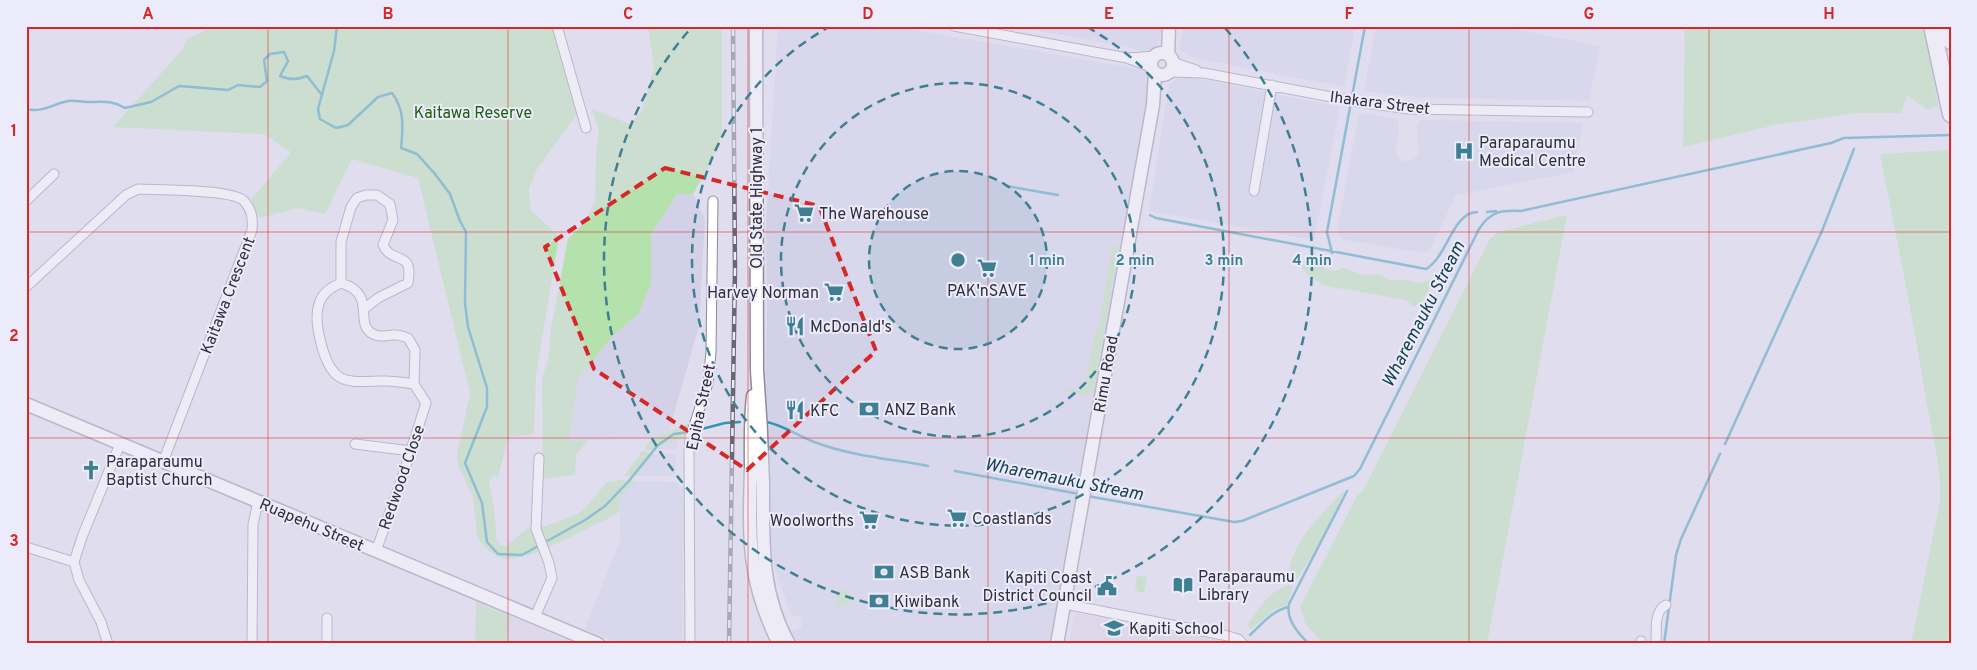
<svg xmlns="http://www.w3.org/2000/svg" width="1977" height="670" viewBox="0 0 1977 670" font-family="Overpass,sans-serif">
<style>
.built{fill:#d3d1e8}
.education{fill:#ded0e3}
.green{fill:#b4e1ac}
.lines{fill:none;stroke-linecap:round;stroke-linejoin:round}
.stream{stroke:#3196b3;stroke-width:2.5}
.street-casing{stroke:#8c8b9a;stroke-width:11}
.secondary-casing{stroke:#8c8b9a;stroke-width:15}
.highway-casing{stroke:#8c8b9a;stroke-width:19}
.street{stroke:#fff;stroke-width:9}
.secondary{stroke:#fff;stroke-width:12}
.highway{stroke:#fff;stroke-width:16}
.rail-casing{stroke:#686670;stroke-width:4.5}
.rail{stroke:#ecebfc;stroke-width:2.5;stroke-dasharray:8;stroke-linecap:butt}
.marked{fill:none;stroke:#d62828;stroke-width:4;stroke-dasharray:10 6;stroke-linejoin:round}
.grid{fill:none;stroke:#d62828;stroke-width:1;stroke-opacity:0.55}
.ring{fill:none;stroke:#3e8091;stroke-width:2.5;stroke-dasharray:9 6}
.labels{text-anchor:middle;stroke-width:4;stroke-linejoin:round;paint-order:stroke}
.street-label{font-size:16px;fill:#302f36;stroke:#ecebfc}
.park-label{font-size:16px;fill:#1e600e;stroke:#ecebfc}
.poi-label{font-size:16px;fill:#302f36;stroke:#ecebfc;text-anchor:start}
.water-label{font-size:18px;font-style:italic;fill:#184350;stroke:#ecebfc}
.centre{fill:#3e8091;stroke:#ecebfc;stroke-width:2.5}
.ring-label{font-size:15px;text-anchor:middle;font-weight:bold;fill:#3e8091;stroke:#ecebfc;stroke-width:4;stroke-linejoin:round;paint-order:stroke}
.neatline{fill:none;stroke:#d62828;stroke-width:2}
.grid-label{font-size:16px;text-anchor:middle;font-weight:bold;fill:#d62828}
</style>
<rect width="100%" height="100%" fill="#dfddee"/>
<path class="built" d="M778,26H893L1144,70L1151,85L1054,644H798L792,631L801,628L802,620L799,615L792,617L769,552L771,543L768,534L765,408L767,307L766,222Z
M1015,26H1162L1158,45L1155,48L1147,51Z
M1184,26H1355L1344,87L1191,57L1179,49Z
M1376,26H1499L1600,46L1589,101L1428,98L1364,91Z
M1181,75L1340,107L1314,240L1149,211L1169,85Z
M1359,113L1398,119L1399,139L1395,151L1398,158L1404,162L1413,160L1418,154L1417,127L1420,120L1583,123L1574,172L1456,195L1430,249L1423,253L1345,240L1339,236L1338,226Z
M677,194H693L705,219L699,326L669,431L652,438L569,441L578,379L611,338L639,313L651,283V235Z
M678,440L676,450L656,449L665,444Z
M653,454H676L675,476H637Z
M636,481L675,482L684,491L682,644H621L585,629L620,540V497Z"/>
<path class="education" d="M1075,613L1238,644H1069Z
M511,617L573,644H505Z"/>
<path class="green" d="M215,26H552L577,114L537,169L529,189L531,211L559,236L536,375L534,434L508,437L498,478L493,475L489,483L494,508L497,542L505,547L528,528L531,527L533,534L541,531L540,526H546L578,514L590,503L607,482L620,480L636,481L620,497L619,512L607,519C584,530 529,560 507,559C495,558 482,546 477,536L473,497L458,465L457,455L470,393L418,178L352,159L325,214L299,208L259,218L251,200L291,152L264,134L113,127L183,49L187,39Z
M648,26H722V134L709,166L693,194H677L651,235V283L639,313L611,338L578,379L569,441L588,440L576,455L575,475L543,479L542,380L549,356L550,334L568,239L583,224L595,202L596,152L599,131L592,109L630,124L642,111L654,67Z
M1685,26H1922L1927,44L1938,106L1928,110L1907,95L1901,113H1858L1775,125L1683,147Z
M1950,150L1951,623L1947,644H1911L1940,502C1942,465 1931,430 1925,393C1912,313 1896,234 1880,154Z
M1567,215L1487,644H1324L1305,623L1300,607L1357,496L1363,491L1490,239L1497,233L1506,230Z
M1110,244L1117,247L1118,252L1094,389L1087,395L1064,391L1063,388L1079,391L1081,385L1085,386L1096,329H1098L1112,249Z
M1305,258L1316,259L1325,269L1334,271L1343,268L1363,275L1380,274L1389,280H1408L1420,284L1429,280L1433,281L1422,302L1413,307L1407,300L1326,286L1311,277L1302,269Z
M688,424L684,437L665,444L655,451L644,449L652,438Z
M642,451L654,453L637,476H624Z
M1343,491L1344,492L1319,545L1296,580L1289,574C1292,540 1322,515 1343,491Z
M1137,576L1147,577L1144,592H1137V589H1135Z
M1288,585L1293,586L1287,605L1275,609L1251,629L1247,626C1258,610 1269,591 1288,585Z
M838,589L848,591L852,599L848,604L836,606V595Z
M476,602L511,617L505,644H475Z"/>
<g class="lines">
<path class="stream" d="M337,26L334,51L318,109L320,119L336,128L348,125L378,97L392,93C405,110 403,128 401,148L417,154L435,174L450,194L460,221L466,232L465,303L468,327L487,388V407L465,463L482,503L487,542L498,554L522,555L585,520L605,506L628,482L658,445L674,434L689,432
M26,109C42,113 53,104 68,101C74,100 81,102 88,102C102,102 112,100 125,108L151,102L179,86L228,90L238,85L260,87L267,81L264,60L270,54L284,52L288,61L280,76C290,80 297,80 307,76L322,95
M1006,186L1058,195
M1487,212L1496,211
M1150,215L1156,218L1426,269C1448,256 1452,213 1477,212
M1332,253L1327,232L1365,26
M767,422C785,426 800,437 817,443C852,456 891,459 928,466
M694,431L725,423L740,422
M1725,444L1822,231L1854,149
M955,471L1079,494
M1087,496L1234,522L1242,521L1354,476L1360,469L1479,229C1491,211 1501,210 1521,211L1831,143L1844,138L1951,135
M1250,635C1262,624 1272,611 1288,607
M1309,644C1298,633 1286,620 1289,604L1347,491
M1664,644L1676,555L1681,539L1720,454"/>
<defs>
<path id="street" d="M557,26L586,128
M954,26L1127,58L1151,67
M1129,58L1155,56
M1172,62L1196,70
M1170,72L1204,73L1358,102L1409,109L1588,112
M1254,191L1272,85
M26,201L54,174
M341,283V242L351,207L357,198L366,195H377L390,204L393,220L383,245C392,265 414,249 408,283L378,298L364,309
M26,287L126,195L138,189C158,190 233,189 244,201C252,210 253,219 252,230L163,462
M355,444L411,451
M26,547L74,562
M376,551L402,478L426,403L414,384L415,350L408,338C404,337 400,335 396,335C387,334 383,339 373,334C353,324 378,294 341,283C331,287 322,293 319,304C313,320 323,365 338,376C349,385 373,380 387,381C396,381 405,383 414,384
M1065,604L1228,636L1238,639L1243,644
M535,617L552,578L549,563L536,529L539,458
M1641,641L1642,644
M108,644L101,622L79,580L74,562L82,537L120,444
M252,644L253,524L258,502
M327,644V618
M690,644L689,451L690,438L708,383L711,352L713,201
M1656,644C1657,631 1653,612 1666,605"/>
<path id="secondary" d="M756,26L757,370C760,408 762,446 763,484C763,541 760,592 789,644
M1151 64a11 11 0 1 1 22 0a11 11 0 1 1-22 0Z
M1168,55L1169,26
M753,396C750,421 751,445 751,469C749,538 747,580 779,644
M26,404L598,644
M1057,644L1153,105L1155,73"/>
<path id="highway" d="M1932,26L1951,114
M1947,26L1951,41"/>
</defs>
<use href="#street" class="street-casing"/>
<use href="#secondary" class="secondary-casing"/>
<use href="#highway" class="highway-casing"/>
<use href="#street" class="street"/>
<use href="#secondary" class="secondary"/>
<use href="#highway" class="highway"/>
<defs>
<path id="rail" d="M729,644L735,269L733,26"/>
</defs>
<use href="#rail" class="rail-casing"/>
<use href="#rail" class="rail"/>
</g>
<path d="M0 0H1977V670H0ZM665,168L819,206L876,351L747,470L594,369L545,247Z" fill="#dfddee" fill-opacity=".55" fill-rule="evenodd"/>
<path class="marked" d="M665,168L819,206L876,351L747,470L594,369L545,247Z"/>
<path class="grid" d="M268,26V644M508,26V644M748,26V644M988,26V644M1229,26V644M1469,26V644M1709,26V644M26,232H1951M26,438H1951"/>
<circle cx="958" cy="260" r="89" fill="#3e8091" fill-opacity=".12"/>
<g class="ring">
<circle cx="958" cy="260" r="89"/>
<circle cx="958" cy="260" r="177"/>
<path d="M1087 27A266 266 0 1 1 829 27"/>
<path d="M1225 28A354 354 0 1 1 691 28"/>
</g>
<defs>
<symbol id="hospital-bare" viewBox="-9 -9 18 18"><path d="M-5-5h3v3.5h4V-5h3V5h-3V1.5h-4V5h-3Z" fill="#3e8091" stroke="#ecebfc" stroke-width="2.5" paint-order="stroke"/></symbol>
<symbol id="supermarket-bare" viewBox="-9 -9 18 18"><path d="M-6-5.5h2.5l.6 2H6L4.5 2H-2.5L-4.4-4H-6ZM-1.5 3.2a1.3 1.3 0 1 0 .1 0ZM3 3.2a1.3 1.3 0 1 0 .1 0Z" fill="#3e8091" stroke="#ecebfc" stroke-width="2.5" paint-order="stroke"/></symbol>
<symbol id="restaurant-bare" viewBox="-9 -9 18 18"><path d="M-5-6h1v4h1v-4h1v4h1v-4h1v5L-1.5 .5V6h-2V.5L-5-1ZM5-6V6H3V1.5H1.5Q1.5-4 5-6Z" fill="#3e8091" stroke="#ecebfc" stroke-width="2.5" paint-order="stroke"/></symbol>
<symbol id="bank-bare" viewBox="-9 -9 18 18"><path d="M-6-4H6V4H-6ZM0-2.3a2.3 2.3 0 1 0 0 4.6a2.3 2.3 0 1 0 0-4.6Z" fill="#3e8091" stroke="#ecebfc" stroke-width="2.5" paint-order="stroke"/></symbol>
<symbol id="church-bare" viewBox="-9 -9 18 18"><path d="M-1.2-6h2.4v3.5h3.3v2.4h-3.3V6h-2.4V-.1h-3.3v-2.4h3.3Z" fill="#3e8091" stroke="#ecebfc" stroke-width="2.5" paint-order="stroke"/></symbol>
<symbol id="library-bare" viewBox="-9 -9 18 18"><path d="M-6-4Q-3-5.5-.7-3.5V5Q-3 3-6 4ZM6-4Q3-5.5 .7-3.5V5Q3 3 6 4Z" fill="#3e8091" stroke="#ecebfc" stroke-width="2.5" paint-order="stroke"/></symbol>
<symbol id="civic-bare" viewBox="-9 -9 18 18"><path d="M-.6-6.5H3V-4.5H.6V-3L4-1V1h2V6H-6V1h2V-1L-.6-3ZM-1.2 2.5V6h2.4V2.5Z" fill="#3e8091" stroke="#ecebfc" stroke-width="2.5" paint-order="stroke"/></symbol>
<symbol id="school-bare" viewBox="-9 -9 18 18"><path d="M0-5L7-2L0 1L-7-2ZM-4 1L0 2.5L4 1V4Q0 6-4 4Z" fill="#3e8091" stroke="#ecebfc" stroke-width="2.5" paint-order="stroke"/></symbol>
</defs>
<g fill-rule="evenodd">
<use href="#hospital-bare" x="1450" y="137" width="28" height="28"/>
<use href="#supermarket-bare" x="790" y="199" width="28" height="28"/>
<use href="#supermarket-bare" x="973" y="254" width="28" height="28"/>
<use href="#supermarket-bare" x="820" y="278" width="28" height="28"/>
<use href="#restaurant-bare" x="781" y="312" width="28" height="28"/>
<use href="#bank-bare" x="855" y="395" width="28" height="28"/>
<use href="#restaurant-bare" x="781" y="396" width="28" height="28"/>
<use href="#church-bare" x="77" y="456" width="28" height="28"/>
<use href="#supermarket-bare" x="943" y="504" width="28" height="28"/>
<use href="#supermarket-bare" x="855" y="506" width="28" height="28"/>
<use href="#bank-bare" x="870" y="558" width="28" height="28"/>
<use href="#library-bare" x="1169" y="571" width="28" height="28"/>
<use href="#civic-bare" x="1093" y="572" width="28" height="28"/>
<use href="#bank-bare" x="865" y="587" width="28" height="28"/>
<use href="#school-bare" x="1100" y="614" width="28" height="28"/>
</g>
<g class="labels">
<g class="street-label">
<text transform="translate(1380 102) rotate(7)" y="6">Ihakara Street</text>
<text transform="translate(756 198) rotate(-90)" y="6">Old State Highway 1</text>
<text transform="translate(227 295) rotate(-69)" y="6">Kaitawa Crescent</text>
<text transform="translate(1105 374) rotate(-80)" y="6">Rimu Road</text>
<text transform="translate(700 407) rotate(-78)" y="6">Epiha Street</text>
<text transform="translate(401 477) rotate(-71)" y="6">Redwood Close</text>
<text transform="translate(312 524) rotate(23)" y="6">Ruapehu Street</text>
</g>
<g class="park-label">
<text x="473" y="118">Kaitawa Reserve</text>
</g>
<g class="poi-label">
<text x="1479" y="148">Paraparaumu<tspan x="1479" dy="18">Medical Centre</tspan></text>
<text x="819" y="219">The Warehouse</text>
<text x="987" y="296" text-anchor="middle">PAK'nSAVE</text>
<text x="819" y="298" text-anchor="end">Harvey Norman</text>
<text x="810" y="332">McDonald's</text>
<text x="884" y="415">ANZ Bank</text>
<text x="810" y="416">KFC</text>
<text x="106" y="467">Paraparaumu<tspan x="106" dy="18">Baptist Church</tspan></text>
<text x="972" y="524">Coastlands</text>
<text x="854" y="526" text-anchor="end">Woolworths</text>
<text x="899" y="578">ASB Bank</text>
<text x="1198" y="582">Paraparaumu<tspan x="1198" dy="18">Library</tspan></text>
<text x="1092" y="583" text-anchor="end">Kapiti Coast<tspan x="1092" dy="18">District Council</tspan></text>
<text x="894" y="607">Kiwibank</text>
<text x="1129" y="634">Kapiti School</text>
</g>
<g class="water-label">
<text transform="translate(1423 314) rotate(-63)" y="6">Wharemauku Stream</text>
<text transform="translate(1064 479) rotate(11)" y="6">Wharemauku Stream</text>
</g>
</g>
<circle cx="958" cy="260" r="8" class="centre"/>
<g class="ring-label">
<text x="1047" y="265">1 min</text>
<text x="1135" y="265">2 min</text>
<text x="1224" y="265">3 min</text>
<text x="1312" y="265">4 min</text>
</g>
<rect width="1977" height="670" fill="none" stroke="#ecebfc" stroke-width="55"/>
<rect x="28" y="28" width="1922" height="614" class="neatline"/>
<g class="grid-label">
<text x="148" y="19">A</text>
<text x="388" y="19">B</text>
<text x="628" y="19">C</text>
<text x="868" y="19">D</text>
<text x="1109" y="19">E</text>
<text x="1349" y="19">F</text>
<text x="1589" y="19">G</text>
<text x="1829" y="19">H</text>
<text x="14" y="136">1</text>
<text x="14" y="341">2</text>
<text x="14" y="546">3</text>
</g>
</svg>
